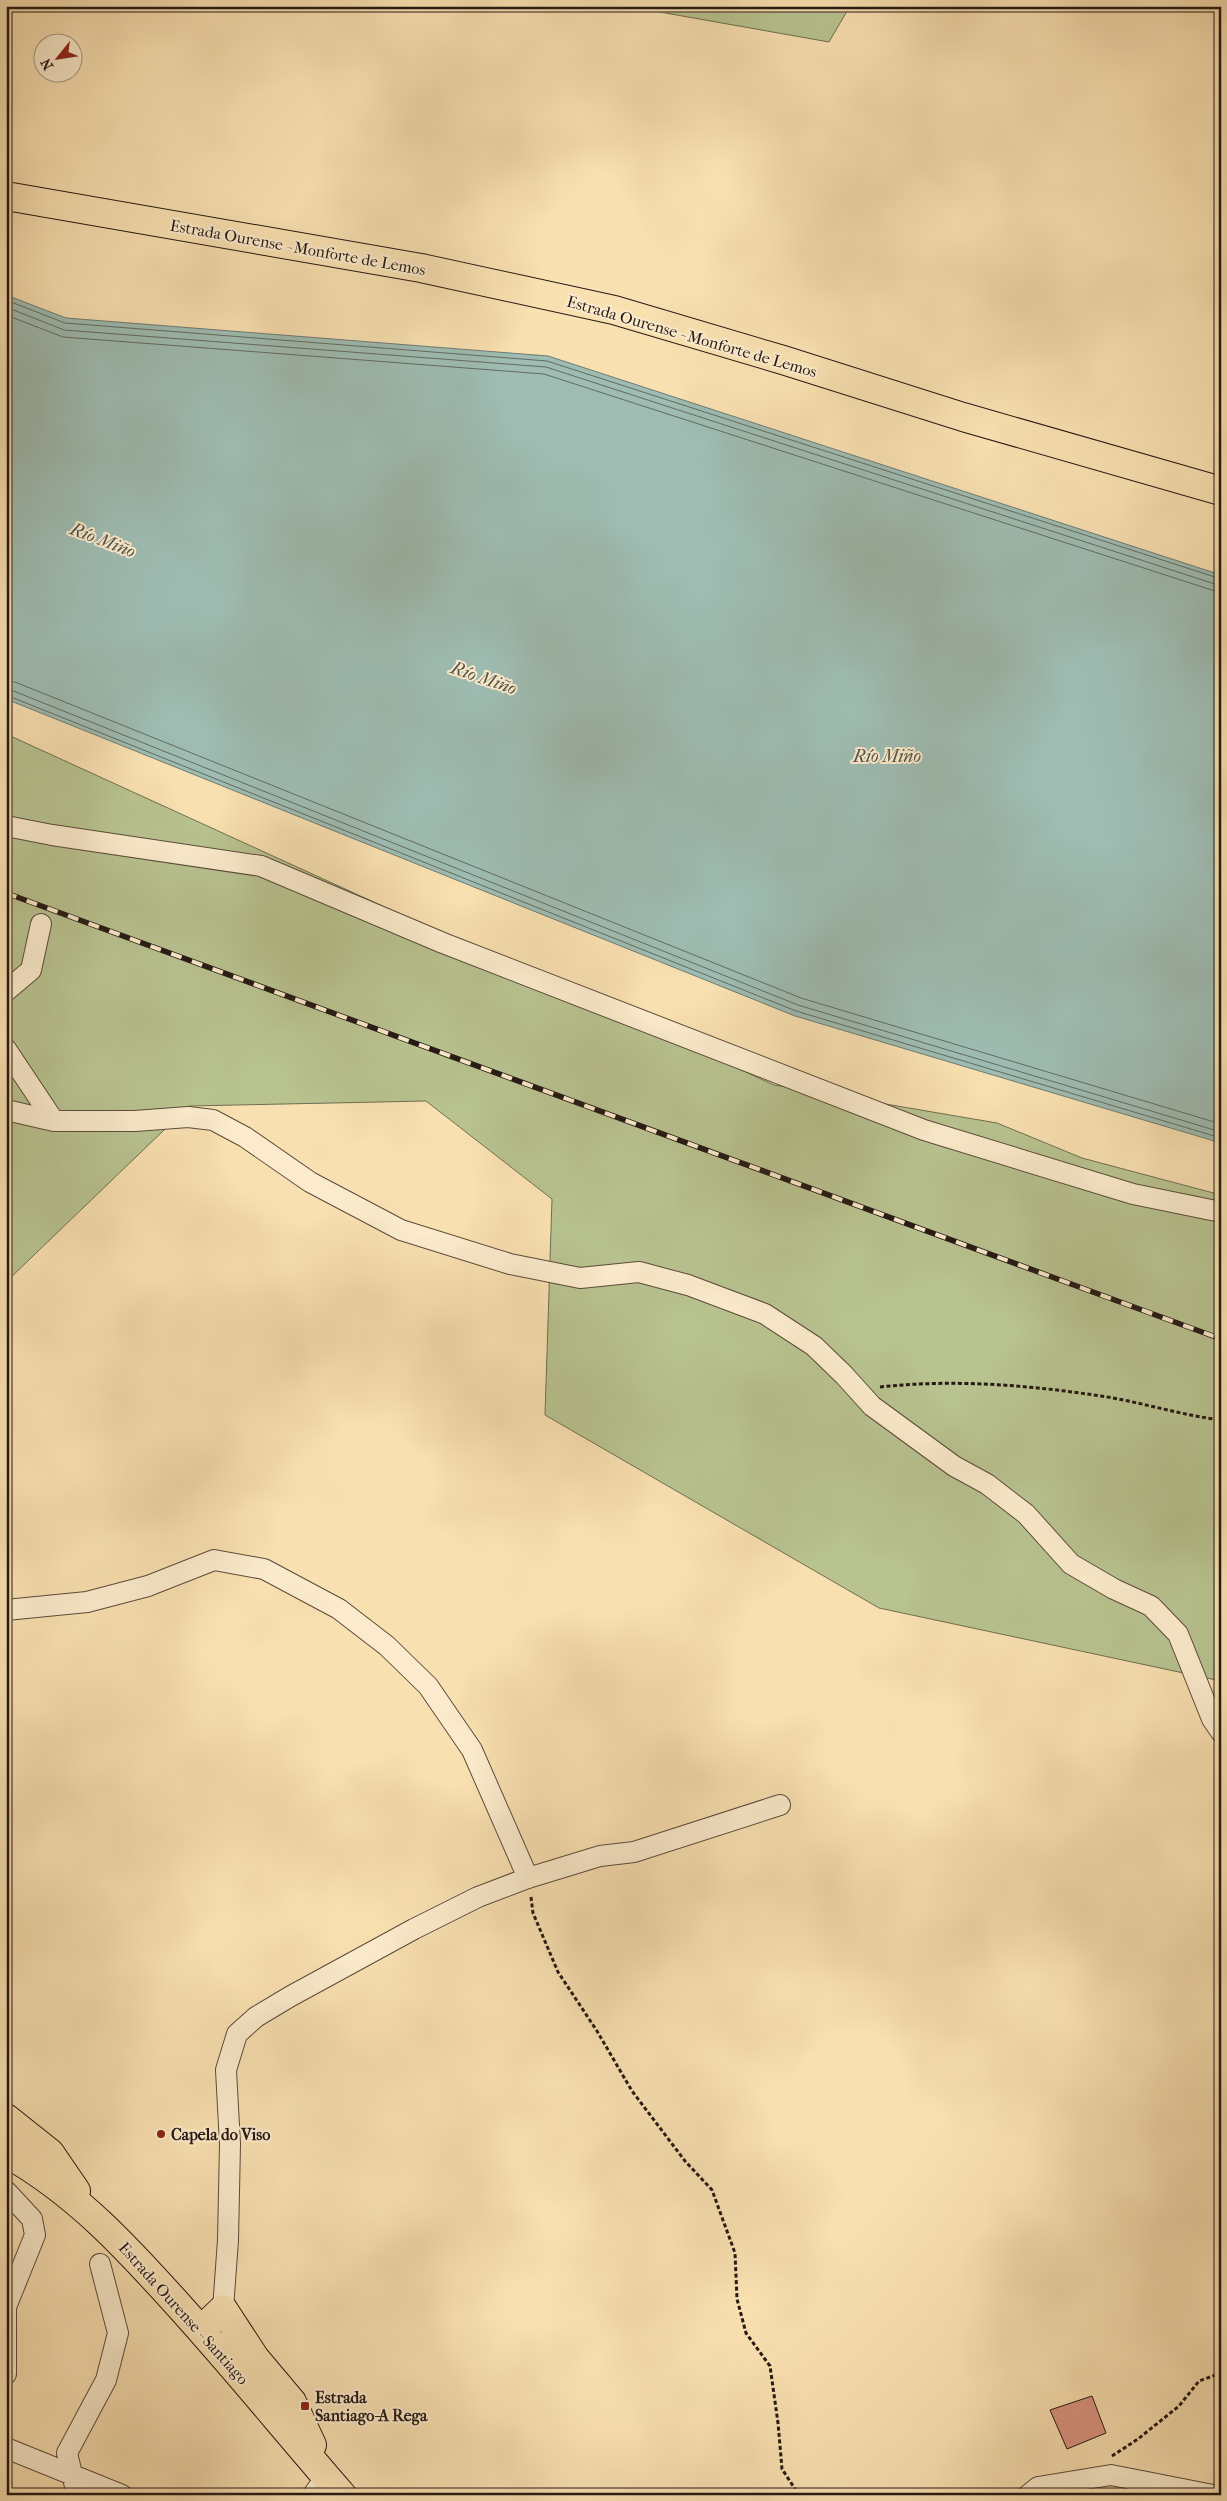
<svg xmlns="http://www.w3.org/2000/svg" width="1227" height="2501" viewBox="0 0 1227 2501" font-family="'IM FELL French Canon',serif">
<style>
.green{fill:#b8c390;stroke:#6e6e52}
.water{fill:#9ebcb2;stroke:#6e7b73}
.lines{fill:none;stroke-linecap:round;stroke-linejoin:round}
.shore{stroke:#626a63;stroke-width:1}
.building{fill:#da9481;stroke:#251914}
.minor-casing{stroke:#5a4b3b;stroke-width:22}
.highway-casing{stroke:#251914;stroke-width:30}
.path{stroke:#251914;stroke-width:3;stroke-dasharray:4 2.5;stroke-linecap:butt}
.minor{stroke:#fbebcc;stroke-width:20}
.highway{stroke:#f9e0b1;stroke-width:28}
.rail-casing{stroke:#251914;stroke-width:5.5}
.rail{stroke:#fbebcc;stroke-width:4;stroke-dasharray:11;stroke-linecap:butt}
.poi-dot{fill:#8f2418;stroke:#fbebcc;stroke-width:2}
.labels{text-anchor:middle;stroke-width:4;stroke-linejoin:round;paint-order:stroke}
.street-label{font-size:16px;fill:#251914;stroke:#fbebcc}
.poi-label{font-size:16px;font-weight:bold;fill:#251914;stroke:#fbebcc;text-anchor:start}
.water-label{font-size:18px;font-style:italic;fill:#4f524b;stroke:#fbebcc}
</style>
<rect width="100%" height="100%" fill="#f9e0b1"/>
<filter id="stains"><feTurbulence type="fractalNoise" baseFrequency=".004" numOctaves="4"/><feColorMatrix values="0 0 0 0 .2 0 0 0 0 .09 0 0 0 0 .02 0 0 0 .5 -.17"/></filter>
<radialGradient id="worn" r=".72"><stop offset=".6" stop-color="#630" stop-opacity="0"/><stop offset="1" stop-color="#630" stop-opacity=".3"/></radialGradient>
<path class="green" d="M626,6H850L829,42Z
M6,734L774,1085L997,1123L1082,1158L1221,1195V1681L879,1608L545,1415L552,1199L426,1101L189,1106L6,1282Z"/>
<path class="water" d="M6,295L66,318L548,356L1221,575V1143L795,1016L6,699Z"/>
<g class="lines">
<path class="shore" d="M6,300L65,323L547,361L1221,579
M6,307L64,330L546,367L1221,586
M6,315L63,337L544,374L1221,593
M6,681L15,682L801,998L1221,1124
M6,688L798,1005L1221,1132
M6,695L796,1011L1221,1138"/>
</g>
<path class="building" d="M1092,2396L1106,2433L1067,2449L1050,2410Z"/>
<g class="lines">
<defs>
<path id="minor" d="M6,826L52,835L261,866L443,943L924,1130L1133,1194L1221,1212
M6,991L31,970L41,924
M6,1049L54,1121
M6,1110L54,1121H135L188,1117L213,1120L245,1137L310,1182L401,1230L510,1264L580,1278L639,1272L688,1285L765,1314L814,1346L844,1375L872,1406L954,1466L987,1484L1026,1514L1071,1564L1114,1589L1151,1606L1178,1634L1212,1719L1221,1732
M6,1610L87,1602L148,1586L214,1560L264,1569L339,1609L387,1646L428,1686L472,1750L528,1878
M6,2191L32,2219L35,2235L6,2307V2374
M223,2309L228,2240L230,2144L226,2070L237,2034L256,2017L291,1996L414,1929L478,1897L528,1878L600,1856L634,1852L780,1805
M6,2448L122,2495
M77,2495L67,2453L106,2380L118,2333L100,2264
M313,2495L326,2476
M1028,2495L1038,2487L1111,2475L1213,2495"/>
<path id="highway" d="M6,196L421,268L614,310L783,360L963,417L1221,491
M6,2118L50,2153L76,2191
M6,2153C77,2193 127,2248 181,2308C236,2369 288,2433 342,2495
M201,2330L223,2309L255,2358L292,2402L312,2445"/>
</defs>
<use href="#minor" class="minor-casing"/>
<use href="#highway" class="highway-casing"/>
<path class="path" d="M880,1387C953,1379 1028,1385 1101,1396C1141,1402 1180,1415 1221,1420
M531,1897L533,1913L558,1972L597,2031L632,2091L685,2161L712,2190L735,2253L737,2299L746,2333L770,2366L778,2423L782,2469L797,2492L805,2495
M1112,2456L1138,2439L1179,2406L1199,2381L1221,2373"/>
<use href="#minor" class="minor"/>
<use href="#highway" class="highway"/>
<defs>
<path id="rail" d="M6,893L1221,1339"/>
</defs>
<use href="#rail" class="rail-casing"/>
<use href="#rail" class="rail"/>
</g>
<g class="poi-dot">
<circle cx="161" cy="2134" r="5"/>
<rect x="300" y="2401" width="10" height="10" rx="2.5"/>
</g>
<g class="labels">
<g class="street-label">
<text transform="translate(298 247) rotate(10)" y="6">Estrada Ourense - Monforte de Lemos</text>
<text transform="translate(692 336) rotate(16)" y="6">Estrada Ourense - Monforte de Lemos</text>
<text transform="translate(184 2313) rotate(48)" y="6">Estrada Ourense - Santiago</text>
</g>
<g class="poi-label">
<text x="171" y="2140">Capela do Viso</text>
<text x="315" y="2403">Estrada<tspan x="315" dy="18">Santiago-A Rega</tspan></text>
</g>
<g class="water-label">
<text transform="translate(103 540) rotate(21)" y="6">Río Miño</text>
<text transform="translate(484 678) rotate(19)" y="6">Río Miño</text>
<text x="887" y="762">Río Miño</text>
</g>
</g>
<rect width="1227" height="2501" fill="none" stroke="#f9e0b1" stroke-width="25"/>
<rect x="8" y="8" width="1212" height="2486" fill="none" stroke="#251914" stroke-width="2.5"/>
<rect x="12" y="12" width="1202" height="2476" fill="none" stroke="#251914"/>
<g transform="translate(58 58) rotate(240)"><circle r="24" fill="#fbebcc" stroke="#a59782"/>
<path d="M0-4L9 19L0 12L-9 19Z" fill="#8f2418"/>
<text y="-8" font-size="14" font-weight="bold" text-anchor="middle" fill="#251914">N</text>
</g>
<rect width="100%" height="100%" filter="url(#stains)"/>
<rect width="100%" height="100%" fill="url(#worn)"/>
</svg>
